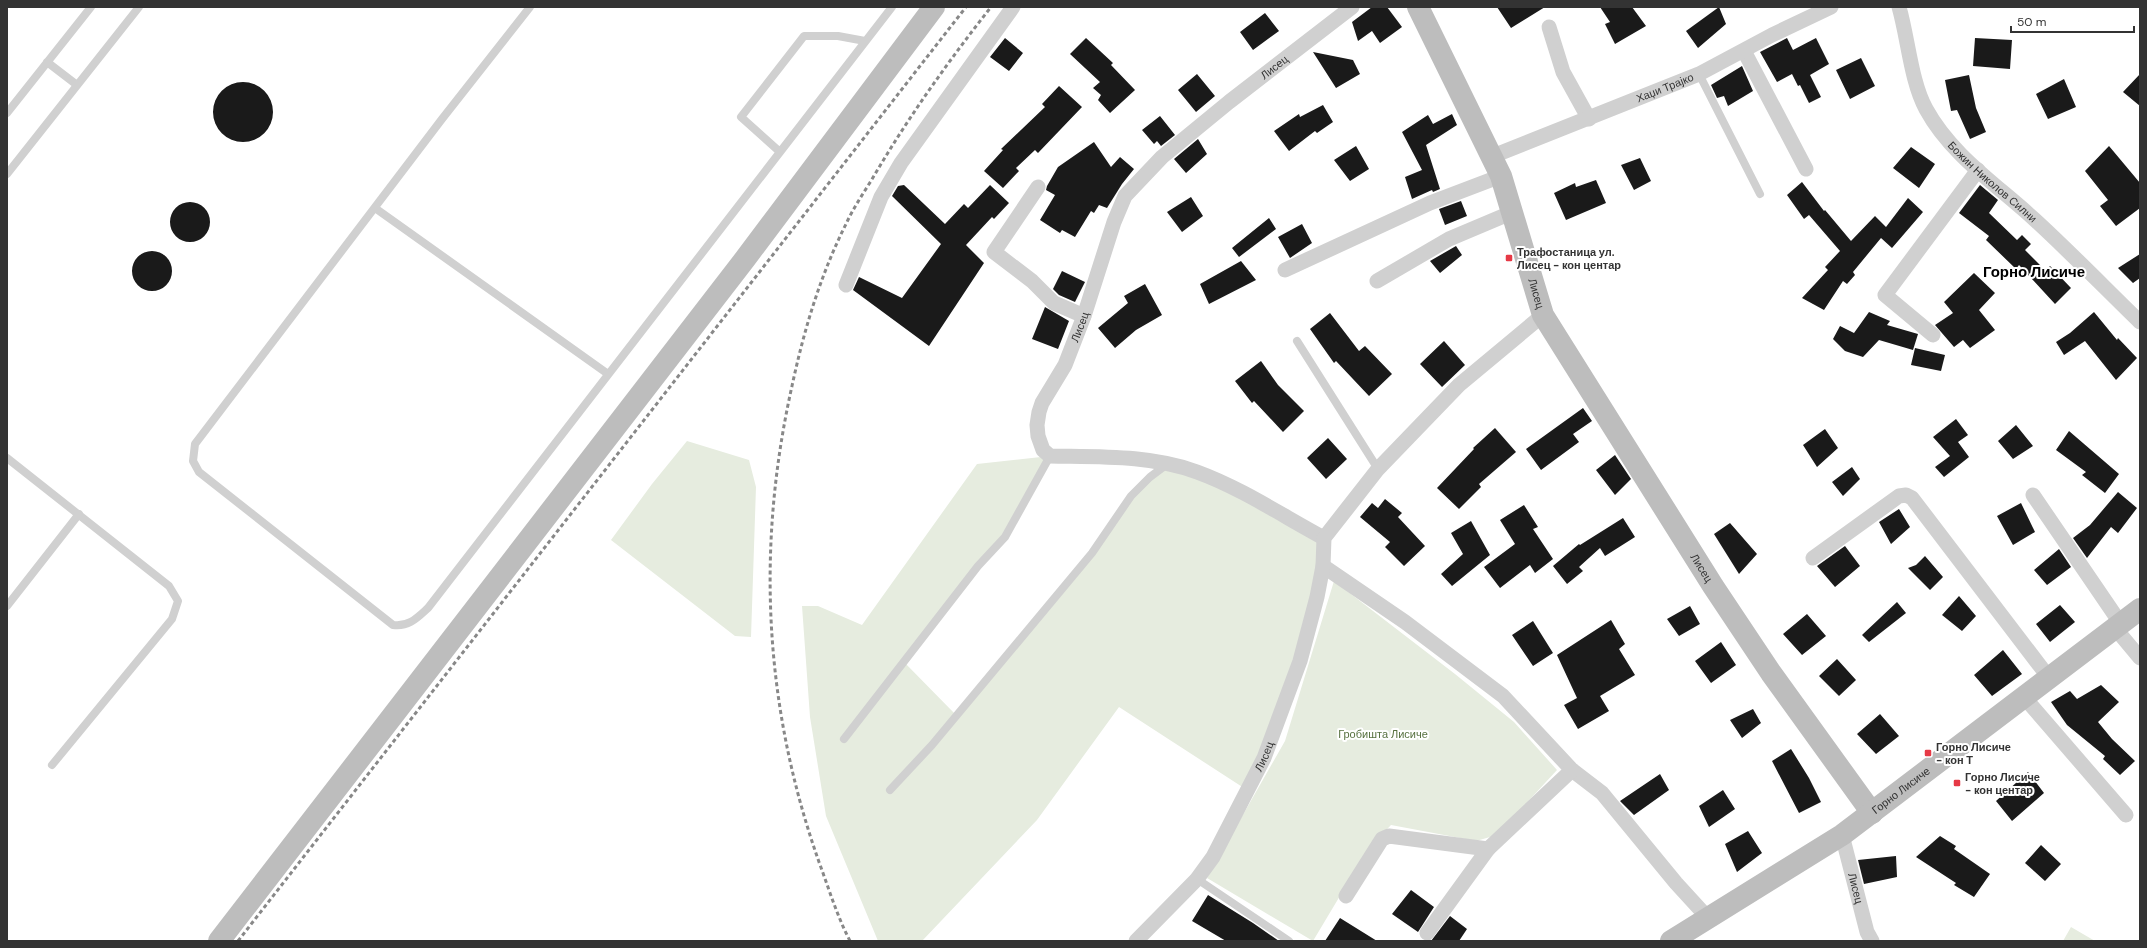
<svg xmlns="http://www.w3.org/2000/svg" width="2147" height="948" viewBox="0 0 2147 948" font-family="'DM Sans',sans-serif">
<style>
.green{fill:#e6ecdf}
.building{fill:#1a1a1a}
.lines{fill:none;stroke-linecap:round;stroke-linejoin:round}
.lane{stroke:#d0d0d0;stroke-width:8}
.street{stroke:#d0d0d0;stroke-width:15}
.secondary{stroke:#bdbdbd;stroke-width:22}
.rail{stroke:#888;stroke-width:3;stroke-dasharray:4 3;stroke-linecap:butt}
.poi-dot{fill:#e63946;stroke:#fff;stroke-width:1.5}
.labels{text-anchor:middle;stroke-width:4;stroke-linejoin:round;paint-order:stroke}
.street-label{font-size:11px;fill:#333;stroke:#fff}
.poi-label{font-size:11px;font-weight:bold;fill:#333;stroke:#fff;text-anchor:start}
.park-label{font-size:11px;fill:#56703f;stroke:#fff}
.district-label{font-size:15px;font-weight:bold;fill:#000;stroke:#fff}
</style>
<rect width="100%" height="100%" fill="#fff"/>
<path class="green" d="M687,441L749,460L756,487L751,637L735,636L611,540L652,484Z
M1050,456L1005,537L904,662L956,715L1057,594L1123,508L1166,465L1180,468L1324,538L1300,661L1247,790L1119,707L1037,820L922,941H878L826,816L810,717L802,606H818L862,625L977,464Z
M1334,581L1455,674L1514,722L1557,770L1497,835L1476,841L1391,825L1368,849L1313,941L1207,878L1285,741Z
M2071,927L2095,941H2063Z"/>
<path class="building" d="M1372,7H1387L1402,27L1380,43L1372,31L1358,41L1352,22Z
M1497,7H1545L1511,28Z
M1600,7H1632L1646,26L1615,44L1605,24L1610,22Z
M1719,7L1726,24L1698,48L1686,31Z
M1265,13L1279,31L1253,50L1240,32Z
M1005,38L1023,53L1009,71L990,57Z
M1086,38L1113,63L1111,65L1135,90L1110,113L1098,100L1101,95L1093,88L1100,82L1070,54Z
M1787,38L1793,50L1816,38L1829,64L1810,75L1821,97L1809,103L1800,85L1798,86L1792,74L1777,82L1760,52Z
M1975,38L2012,40L2010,69L1973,66Z
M1313,52L1353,60L1360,74L1336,88Z
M1861,58L1875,86L1850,99L1836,70Z
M1742,66L1753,91L1728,106L1724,96L1717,98L1711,85Z
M1197,74L1215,96L1196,112L1178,90Z
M2140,74V106L2123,92Z
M1969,75L1976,108L1986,132L1970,139L1957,110L1951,111L1945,80Z
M2064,79L2076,107L2048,119L2036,94Z
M213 112a30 30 0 1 1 60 0a30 30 0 1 1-60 0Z
M1059,86L1082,107L1038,153L1035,150L1016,168L1019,171L1003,188L984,171L1003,150L1001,149L1045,107L1042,104Z
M1323,105L1333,122L1317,133L1315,131L1289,151L1274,131L1299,114L1300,117Z
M1452,114L1457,125L1426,145L1440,189L1433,192L1432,190L1412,199L1405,177L1422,170L1402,132L1428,115L1433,124Z
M1160,116L1175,135L1161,146L1157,141L1154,144L1142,130Z
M1198,139L1207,154L1186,173L1174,159Z
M1094,142L1111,167L1120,157L1134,169L1122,184L1107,208L1099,205L1094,213L1091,211L1075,237L1062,230L1060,233L1040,220L1055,195L1046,190L1047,186L1058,167Z
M1356,146L1369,169L1350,181L1334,160Z
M2109,146L2140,183V208L2116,226L2100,206L2108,200L2085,171Z
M1911,147L1935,164L1919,188L1893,168Z
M1640,158L1651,181L1634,190L1621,165Z
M1596,180L1606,203L1566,220L1554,193L1575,183L1576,187Z
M1802,182L1824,211L1825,210L1851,241L1875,216L1886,227L1908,198L1923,212L1892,248L1881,238L1853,272L1855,275L1847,284L1843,281L1824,310L1802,298L1828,270L1825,267L1840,251L1809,215L1804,219L1787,195Z
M904,185L945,224L964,204L968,208L990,185L1009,203L994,219L992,217L966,245L984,263L929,346L853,290L859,277L902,298L941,244L892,196L898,186Z
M1980,185L1998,200L1989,213L2017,240L2022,235L2031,244L2025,250L2046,271L2050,266L2071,288L2055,304L2019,265L2016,269L1986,240L1989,236L1959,213Z
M1191,197L1203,216L1182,232L1167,212Z
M1461,201L1467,216L1445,225L1439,209Z
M170 222a20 20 0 1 1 40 0a20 20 0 1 1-40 0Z
M1269,218L1276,229L1239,257L1232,248Z
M1302,224L1312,243L1290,258L1278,237Z
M1456,246L1462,255L1440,273L1430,261Z
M132 271a20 20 0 1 1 40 0a20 20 0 1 1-40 0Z
M2140,254V278L2133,283L2118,268Z
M1241,261L1256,280L1209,304L1200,284Z
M1062,271L1085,282L1075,302L1059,295L1053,289Z
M1974,273L1995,293L1979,310L1995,330L1970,348L1963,340L1954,347L1935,325L1953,313L1944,302Z
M1145,284L1162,315L1136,330L1115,348L1098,328L1128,303L1124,296Z
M1045,307L1069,321L1058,349L1032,339Z
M1869,312L1890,321L1887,325L1918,334L1913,350L1879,340L1863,357L1845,351L1833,339L1840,326L1854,333Z
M2094,312L2117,340L2118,338L2137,358L2116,380L2085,341L2064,355L2056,342L2070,333Z
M1330,313L1359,351L1365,346L1392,374L1369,396L1336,361L1334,363L1310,329Z
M1444,341L1465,365L1442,387L1420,364Z
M1915,348L1945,355L1941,371L1911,365Z
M1261,361L1278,385L1304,411L1283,432L1254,401L1252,403L1235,381Z
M1583,408L1592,421L1573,434L1579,442L1541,470L1526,449Z
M1956,419L1968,435L1958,442L1969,457L1944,477L1935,467L1950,456L1933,437Z
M2016,425L2033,446L2013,459L1998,441Z
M1495,428L1516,452L1479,484L1481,487L1459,509L1437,488L1474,449L1473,448Z
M1825,429L1838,448L1817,467L1803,445Z
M2069,431L2119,474L2105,493L2082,475L2086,472L2056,450Z
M1328,438L1347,459L1326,479L1307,458Z
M1615,455L1631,479L1615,495L1596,470Z
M1852,467L1860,479L1843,496L1832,482Z
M2118,492L2137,508L2118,533L2111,527L2087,558L2073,538L2090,525Z
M1385,499L1402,513L1398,517L1425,546L1404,566L1385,547L1390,542L1360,517L1372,503L1378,508Z
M2021,503L2035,532L2013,545L1997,516Z
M1524,505L1538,527L1533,529L1553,559L1535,573L1530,565L1500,588L1484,567L1515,544L1500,520Z
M1899,509L1910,527L1891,544L1879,522Z
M1623,518L1635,537L1605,556L1600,548L1579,567L1583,571L1567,584L1553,566L1579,544L1580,545Z
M1471,521L1490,555L1452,586L1441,574L1463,554L1451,533Z
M1730,523L1757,554L1739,574L1714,534Z
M1845,546L1860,566L1835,587L1817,566Z
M2059,549L2071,567L2047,585L2034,570Z
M1925,556L1943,577L1930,590L1908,568L1916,565Z
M1959,596L1976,616L1962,631L1942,615Z
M1897,602L1906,613L1869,642L1862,635Z
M2060,605L2075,622L2050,642L2036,624Z
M1690,606L1700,624L1679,636L1667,619Z
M1807,614L1826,636L1802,655L1783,634Z
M1611,620L1625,644L1619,649L1635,675L1600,696L1609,711L1578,729L1564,705L1577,698L1557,655Z
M1533,621L1553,653L1533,666L1512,635Z
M1721,642L1736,665L1711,683L1695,661Z
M2003,650L2022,674L1992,696L1974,675Z
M1837,659L1856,680L1839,696L1819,676Z
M2101,685L2119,702L2098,722L2112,739L2135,761L2120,775L2103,759L2105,756L2067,725L2051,702L2070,691L2077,699Z
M1753,709L1761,723L1742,738L1730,720Z
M1880,714L1899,736L1876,754L1857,734Z
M1791,749L1809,778L1821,802L1799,813L1772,761Z
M2028,772L2044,793L2012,821L1996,801Z
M1660,774L1669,790L1634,815L1620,801Z
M1723,790L1735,809L1709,827L1699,806Z
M1748,831L1762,853L1737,872L1725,844Z
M1940,836L1956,846L1954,849L1990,874L1974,897L1954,885L1956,883L1916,857Z
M2041,845L2061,864L2045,881L2025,863Z
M1896,856L1897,877L1864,884L1858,860Z
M1411,890L1434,907L1418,932L1392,914Z
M1208,895L1253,923L1279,941H1226L1192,921Z
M1450,916L1467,929L1459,941H1431Z
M1340,918L1377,941H1325Z"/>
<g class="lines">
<path class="lane" d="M530,7L442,119L195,444L193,461L199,472L393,625C409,627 417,618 428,608L892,7
M47,62L77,85
M1699,74L1760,194
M7,113L91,7
M780,152L741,117L804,36H838L865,41
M7,174L139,7
M375,208L608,374
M1297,341L1378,469
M7,458L169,586L178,601L172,619L52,765
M7,606L79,514
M844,739L978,566L1005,537L1050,456
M890,790L932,745L1092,553L1131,496L1150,477L1166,465
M1197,879L1289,941"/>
<g class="street">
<path id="s1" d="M1899,7C1908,38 1911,82 1926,109C1951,155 1997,185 2034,219C2070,252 2105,288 2140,322"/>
<path d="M1549,27L1563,72L1589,119"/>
<path d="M1744,51L1806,169"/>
<path id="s2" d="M1493,156L1699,74L1772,35L1831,7"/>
<path d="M1038,187L994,252L1032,281L1054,303L1084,316"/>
<path d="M1285,270L1430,203L1501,176"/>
<path d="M1377,281L1449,239L1513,212"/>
<path d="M846,285L881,197L901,163L1013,7"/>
<path d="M1933,335L1885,295L1978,170"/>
<path d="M2033,495L2121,624"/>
<path id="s3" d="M1324,538C1283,516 1241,488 1197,472C1151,455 1099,457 1050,456L1043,450L1038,436L1037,425L1039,412L1042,403L1065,365L1084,316L1114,222L1125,196L1162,157L1229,102L1352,7"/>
<path d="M1813,558L1899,496L1906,495L1912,498L2050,679"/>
<path d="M1323,566L1405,622L1503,696L1572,770L1602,793L1676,883L1708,918"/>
<path d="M2115,628L2140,658"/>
<path d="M2024,697L2126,815"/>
<path id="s4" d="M1842,835L1867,932L1872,941"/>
<path d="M1346,896L1382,839L1389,836L1488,849"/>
<path d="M1427,933L1488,849L1572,770"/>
<path id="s5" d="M1136,941L1197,879L1213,857L1264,758L1300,661L1317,597L1323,566L1324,538L1378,469L1459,385L1543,315"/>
</g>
<g class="secondary">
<path id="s6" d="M1418,7L1501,176L1543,315L1713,586L1771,673L1872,813"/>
<path d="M219,941L745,259L934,7"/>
<path id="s7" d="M1671,941L1842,835L2140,609"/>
</g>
<path class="rail" d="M238,941L966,7
M850,941C837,916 829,889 819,862C764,706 756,547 792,386C804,330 820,276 846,224C853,209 862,195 871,181C907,119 947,63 991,7"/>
</g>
<g class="poi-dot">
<rect x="1505" y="254" width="8" height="8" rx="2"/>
<rect x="1924" y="749" width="8" height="8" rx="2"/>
<rect x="1953" y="779" width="8" height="8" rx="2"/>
</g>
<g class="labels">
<g class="street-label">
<text dy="4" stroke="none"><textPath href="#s3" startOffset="771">Лисец</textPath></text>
<text dy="4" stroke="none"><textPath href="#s2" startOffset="185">Хаџи Трајко</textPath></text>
<text dy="4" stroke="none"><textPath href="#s1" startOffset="205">Божин Николов Силни</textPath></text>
<text dy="4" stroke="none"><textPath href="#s6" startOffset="311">Лисец</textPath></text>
<text dy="4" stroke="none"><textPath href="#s3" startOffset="435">Лисец</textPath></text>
<text dy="4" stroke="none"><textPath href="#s6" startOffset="632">Лисец</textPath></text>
<text dy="4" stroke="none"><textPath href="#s5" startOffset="227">Лисец</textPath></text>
<text dy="4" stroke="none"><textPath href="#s7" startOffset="275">Горно Лисиче</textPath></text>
<text dy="4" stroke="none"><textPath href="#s4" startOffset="55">Лисец</textPath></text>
</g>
<g class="poi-label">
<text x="1517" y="256">Трафостаница ул.<tspan x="1517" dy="13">Лисец - кон центар</tspan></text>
<text x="1936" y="751">Горно Лисиче<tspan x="1936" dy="13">- кон Т</tspan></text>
<text x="1965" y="781">Горно Лисиче<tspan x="1965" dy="13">- кон центар</tspan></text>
</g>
<g class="park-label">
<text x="1383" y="738">Гробишта Лисиче</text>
</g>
<g class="district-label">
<text x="2034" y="277">Горно Лисиче</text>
</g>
</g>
<rect width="2147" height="948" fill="none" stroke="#333333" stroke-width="16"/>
<path d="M2011 26v6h123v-6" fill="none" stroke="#333333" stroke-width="2"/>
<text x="2017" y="26" font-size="12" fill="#333333" stroke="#ffffff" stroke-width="3" paint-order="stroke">50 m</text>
</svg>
